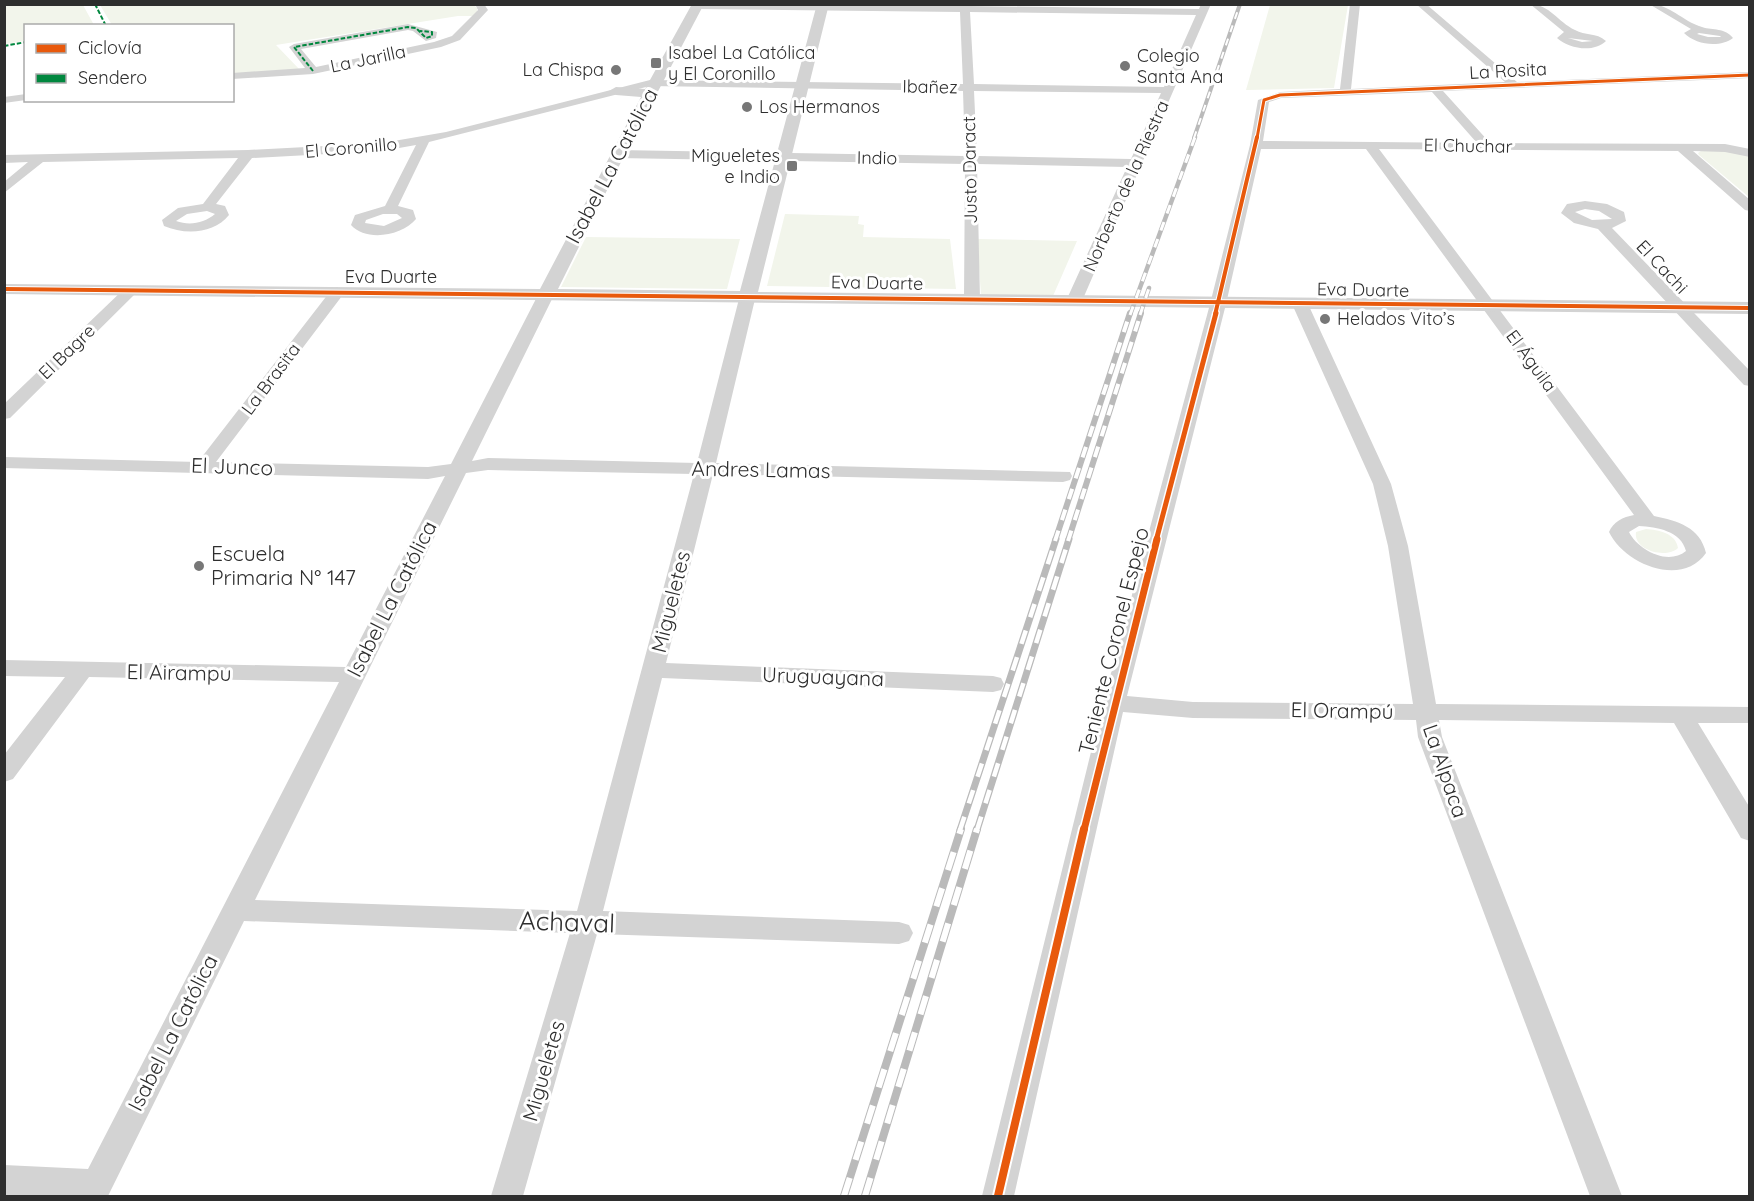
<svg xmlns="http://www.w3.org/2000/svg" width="1754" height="1201" viewBox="0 0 1754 1201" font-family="Quicksand,sans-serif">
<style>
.green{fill:#f2f5eb}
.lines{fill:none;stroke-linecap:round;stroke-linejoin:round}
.minor{fill:#d3d3d3;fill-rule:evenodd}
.tertiary{fill:#d3d3d3;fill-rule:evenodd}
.rail-far4-casing{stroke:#bababa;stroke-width:4}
.rail-far3-casing{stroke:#bababa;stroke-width:4.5}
.rail-far2-casing{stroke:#bababa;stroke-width:6}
.rail-far1-casing{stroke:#bababa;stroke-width:7}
.rail-casing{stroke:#bababa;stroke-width:8}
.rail-far4{stroke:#fff;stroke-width:2;stroke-dasharray:7;stroke-linecap:butt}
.rail-far3{stroke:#fff;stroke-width:3;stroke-dasharray:9;stroke-linecap:butt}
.rail-far2{stroke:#fff;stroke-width:4;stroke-dasharray:11;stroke-linecap:butt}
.rail-far1{stroke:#fff;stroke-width:4.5;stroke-dasharray:14;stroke-linecap:butt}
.rail{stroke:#fff;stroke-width:6;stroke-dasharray:19;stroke-linecap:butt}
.quiet{stroke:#00873e;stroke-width:2;stroke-dasharray:4.5 2;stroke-linecap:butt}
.cycleway-far4-casing{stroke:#fff;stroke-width:5}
.cycleway-far3-casing{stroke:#fff;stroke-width:6}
.cycleway-far2-casing{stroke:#fff;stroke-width:8}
.cycleway-far1-casing{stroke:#fff;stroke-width:10}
.cycleway-casing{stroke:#fff;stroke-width:12}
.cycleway-far4{stroke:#e8590c;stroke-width:3}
.cycleway-far3{stroke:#e8590c;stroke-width:4}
.cycleway-far2{stroke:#e8590c;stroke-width:5}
.cycleway-far1{stroke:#e8590c;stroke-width:7}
.cycleway{stroke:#e8590c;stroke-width:8}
.poi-dot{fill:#777;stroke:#fff;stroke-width:2}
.labels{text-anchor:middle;stroke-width:6;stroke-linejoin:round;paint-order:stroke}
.far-poi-label{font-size:18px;fill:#2e2e2e;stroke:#fff;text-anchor:start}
.far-street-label{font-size:18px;fill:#2e2e2e;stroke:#fff}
.street-label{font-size:21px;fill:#2e2e2e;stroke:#fff}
.poi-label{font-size:21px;fill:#2e2e2e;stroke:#fff;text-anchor:start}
.near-street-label{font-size:26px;fill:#2e2e2e;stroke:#fff}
</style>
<rect width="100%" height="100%" fill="#fff"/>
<path class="green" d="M473,4L477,8V14L474,16H458L276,45L301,71L233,74L232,26L112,25L100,5Z
M4,5H83L94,25L26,26L25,41L5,44Z
M1270,5H1348L1334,88L1246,90Z
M1701,151H1730L1749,156V197L1699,155L1698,153Z
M785,214L859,216L858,224L864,225L863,237L950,239L956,289L767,286Z
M586,237L740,239L727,289L561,287Z
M977,239L1077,241L1053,296L981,295Z
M1646,529C1658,530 1676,533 1678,548C1667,559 1633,551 1636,532Z"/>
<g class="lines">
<path class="minor" d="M475,4H484L488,10L460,40L441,47L313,74L232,79V73L305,68L289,47L294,44L408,24L437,32L436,38L426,41L413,31L408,30L301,49L316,67L434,42L452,36L478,10Z
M693,4H970V6L1199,9L1201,4H1211L1082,301L1074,306L1066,301L1127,167L977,164L980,299L972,304L964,299L965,164L617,158L611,154L617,150L965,156L963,91L650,86L429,142L398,206L413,210L416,219C402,236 366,242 351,225L355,215L385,206L416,145L382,151L252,158L216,204L225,206L229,215C214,234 185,235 164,226L162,220L178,208L203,204L238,158L43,162L4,193V182L28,162L4,163V155L248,150L382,143L446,132L650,80L963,84L960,12L697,9L694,8ZM970,12L1196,15L1164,87L974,84ZM974,91L1161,93L1131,159L977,156ZM207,211L215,214C204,223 190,226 176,221L187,214ZM383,214H397L402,218L384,226L365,223L366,220Z
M1350,4H1360L1351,89L1505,82L1416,4H1426L1517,82L1750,72V78L1443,91L1490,143L1725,144L1750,149V157L1725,152L1693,151L1750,200V211L1745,210L1678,151L1379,149L1654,516C1678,521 1700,527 1706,553C1682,588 1624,564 1609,532C1613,522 1623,517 1634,515L1366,149H1261L1226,304L1127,696L1193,702L1413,704L1388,546L1373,484L1292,304L1300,299L1308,304L1391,484L1408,546L1436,704L1750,707V723H1698L1750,808V841L1741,838L1674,723L1439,720L1442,737L1622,1196H1590L1418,737L1416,720L1193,718L1123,712L1014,1196H982L1103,703L1210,304L1250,145L1258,100L1280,92L1340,89ZM1432,92L1477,143L1263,141L1269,102L1281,98ZM1639,526C1657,527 1681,531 1686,551C1668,566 1638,550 1629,532Z
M1530,4C1549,4 1558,22 1575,30C1585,36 1596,32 1606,41C1594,53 1569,49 1557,38L1564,32ZM1568,38L1593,41L1582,42Z
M1649,4C1670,4 1682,21 1702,27C1714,31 1724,27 1733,38C1720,48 1696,45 1684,33L1691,29ZM1699,33L1720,36L1721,37H1708L1697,34Z
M26,94V100L4,103V97Z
M1585,201L1607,204L1624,212L1626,221L1612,228L1750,371V386L1744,385L1598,229L1574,223L1561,213L1567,204ZM1585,209L1599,211L1612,219L1592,220L1575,212Z
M130,286L138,291L135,294L10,418L4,419V404L125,288Z
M337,287L345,292L216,462L428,467L451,464L539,293L547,288L555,293L472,461L488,458L697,463L740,295L748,290L756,295L716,463L1070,472L1072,476L1070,480L1063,482L713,474L666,663L993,676L1001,678L1004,684L1001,690L993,692L662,678L603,911L899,922L909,925L913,933L909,941L899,944L597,934L523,1196H491L570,933L244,921L108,1196H4V1165L88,1169L339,682L89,677L13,779L4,782V755L65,677L4,676V660L346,667L445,476L428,479L4,468V457L198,462L332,289ZM488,470L694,474L577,911L255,900L466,473Z"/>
<path class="tertiary" d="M692,4H704L625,154L558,289L740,291L817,4H829L758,292L1750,302V314L4,294V284L540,289L641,97L616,95L609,91L616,87L645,89Z"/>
<defs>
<path id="rail-far4" d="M1194,138L1240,4"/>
<path id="rail-far3" d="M1130,315L1195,137
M1140,315L1149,288"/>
<path id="rail-far2" d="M1055,541L1130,313
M1068,541L1141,313"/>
<path id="rail-far1" d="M960,830L1056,539
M977,830L1069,539"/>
<path id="rail" d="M844,1196L961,829
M865,1196L977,829"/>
</defs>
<use href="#rail-far4" class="rail-far4-casing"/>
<use href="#rail-far3" class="rail-far3-casing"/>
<use href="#rail-far2" class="rail-far2-casing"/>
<use href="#rail-far1" class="rail-far1-casing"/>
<use href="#rail" class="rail-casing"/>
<use href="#rail-far4" class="rail-far4"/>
<use href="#rail-far3" class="rail-far3"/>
<use href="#rail-far2" class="rail-far2"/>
<use href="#rail-far1" class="rail-far1"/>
<use href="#rail" class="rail"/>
<path class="quiet" d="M95,4L106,26
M4,46L26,42
M313,71L294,47L408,27L416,28L426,38L432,36V32L420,31"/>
<defs>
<path id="cycleway-far4" d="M1257,138L1264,100L1280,95L1750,75"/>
<path id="cycleway-far3" d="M4,289L1750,308
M1215,315L1257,137"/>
<path id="cycleway-far2" d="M1156,541L1216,313"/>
<path id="cycleway-far1" d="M1084,830L1157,539"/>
<path id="cycleway" d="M998,1196L1084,829"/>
</defs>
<use href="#cycleway-far4" class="cycleway-far4-casing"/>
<use href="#cycleway-far3" class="cycleway-far3-casing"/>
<use href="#cycleway-far2" class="cycleway-far2-casing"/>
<use href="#cycleway-far1" class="cycleway-far1-casing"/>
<use href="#cycleway" class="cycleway-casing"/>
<use href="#cycleway-far4" class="cycleway-far4"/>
<use href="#cycleway-far3" class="cycleway-far3"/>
<use href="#cycleway-far2" class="cycleway-far2"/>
<use href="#cycleway-far1" class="cycleway-far1"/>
<use href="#cycleway" class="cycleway"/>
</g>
<g class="poi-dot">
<rect x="650" y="57" width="12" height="12" rx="3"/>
<circle cx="1125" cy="66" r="6"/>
<circle cx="616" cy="70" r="6"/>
<circle cx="747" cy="107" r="6"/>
<rect x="786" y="160" width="12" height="12" rx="3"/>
<circle cx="1325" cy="319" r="6"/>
<circle cx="199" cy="566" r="6"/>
</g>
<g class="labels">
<g class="far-poi-label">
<text x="668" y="59">Isabel La Católica<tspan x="668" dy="21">y El Coronillo</tspan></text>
<text x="1137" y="62">Colegio<tspan x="1137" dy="21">Santa Ana</tspan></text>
<text x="604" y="76" text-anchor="end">La Chispa</text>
<text x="759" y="113">Los Hermanos</text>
<text x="780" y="162" text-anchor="end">Migueletes<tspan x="780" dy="21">e Indio</tspan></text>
<text x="1337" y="325">Helados Vito’s</text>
</g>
<g class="far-street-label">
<text transform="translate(368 59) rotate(-12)" y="6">La Jarilla</text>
<text transform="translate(1508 71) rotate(-3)" y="6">La Rosita</text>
<text transform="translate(930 87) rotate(1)" y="6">Ibañez</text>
<text transform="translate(1468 146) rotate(1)" y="6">El Chuchar</text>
<text transform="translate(351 148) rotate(-5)" y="6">El Coronillo</text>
<text transform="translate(877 158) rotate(1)" y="6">Indio</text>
<text transform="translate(970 170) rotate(-91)" y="6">Justo Daract</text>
<text transform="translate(1126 186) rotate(-66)" y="6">Norberto de la Riestra</text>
<text transform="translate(1662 267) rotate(47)" y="6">El Cachi</text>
<text x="391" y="283">Eva Duarte</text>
<text transform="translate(877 283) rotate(1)" y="6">Eva Duarte</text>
<text transform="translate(1363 290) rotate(1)" y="6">Eva Duarte</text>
<text transform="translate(67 352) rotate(-44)" y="6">El Bagre</text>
<text transform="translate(1531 361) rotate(54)" y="6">El Águila</text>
<text transform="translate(271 379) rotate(-53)" y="6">La Brasita</text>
</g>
<g class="street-label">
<text transform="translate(612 166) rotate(-62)" y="7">Isabel La Católica</text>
<text transform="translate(232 467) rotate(2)" y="7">El Junco</text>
<text transform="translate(761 470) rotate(1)" y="7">Andres Lamas</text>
<text transform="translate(392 599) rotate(-63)" y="7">Isabel La Católica</text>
<text transform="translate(671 602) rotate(-76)" y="7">Migueletes</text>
<text transform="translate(1114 641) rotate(-76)" y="7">Teniente Coronel Espejo</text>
<text transform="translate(179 673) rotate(1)" y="7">El Airampu</text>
<text transform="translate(823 677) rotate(2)" y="7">Uruguayana</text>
<text transform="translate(1342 711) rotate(1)" y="7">El Orampú</text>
<text transform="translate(1445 771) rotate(71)" y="7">La Alpaca</text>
<text transform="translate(173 1033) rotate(-63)" y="7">Isabel La Católica</text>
<text transform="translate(544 1071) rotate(-74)" y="7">Migueletes</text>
</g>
<g class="poi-label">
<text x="211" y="561">Escuela<tspan x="211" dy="24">Primaria N° 147</tspan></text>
</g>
<g class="near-street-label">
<text transform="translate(567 922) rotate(2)" y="9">Achaval</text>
</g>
</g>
<rect width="1754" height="1201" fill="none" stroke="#2e2e2e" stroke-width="12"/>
<rect x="24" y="24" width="210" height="78" fill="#ffffff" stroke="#ababab" stroke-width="1.5"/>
<rect x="36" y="44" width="30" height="9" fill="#e8590c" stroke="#ababab" stroke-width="1.5"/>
<text x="78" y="54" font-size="18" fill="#2e2e2e">Ciclovía</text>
<rect x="36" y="74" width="30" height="9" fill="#00873e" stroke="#ababab" stroke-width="1.5"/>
<text x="78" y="84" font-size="18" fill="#2e2e2e">Sendero</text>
</svg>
